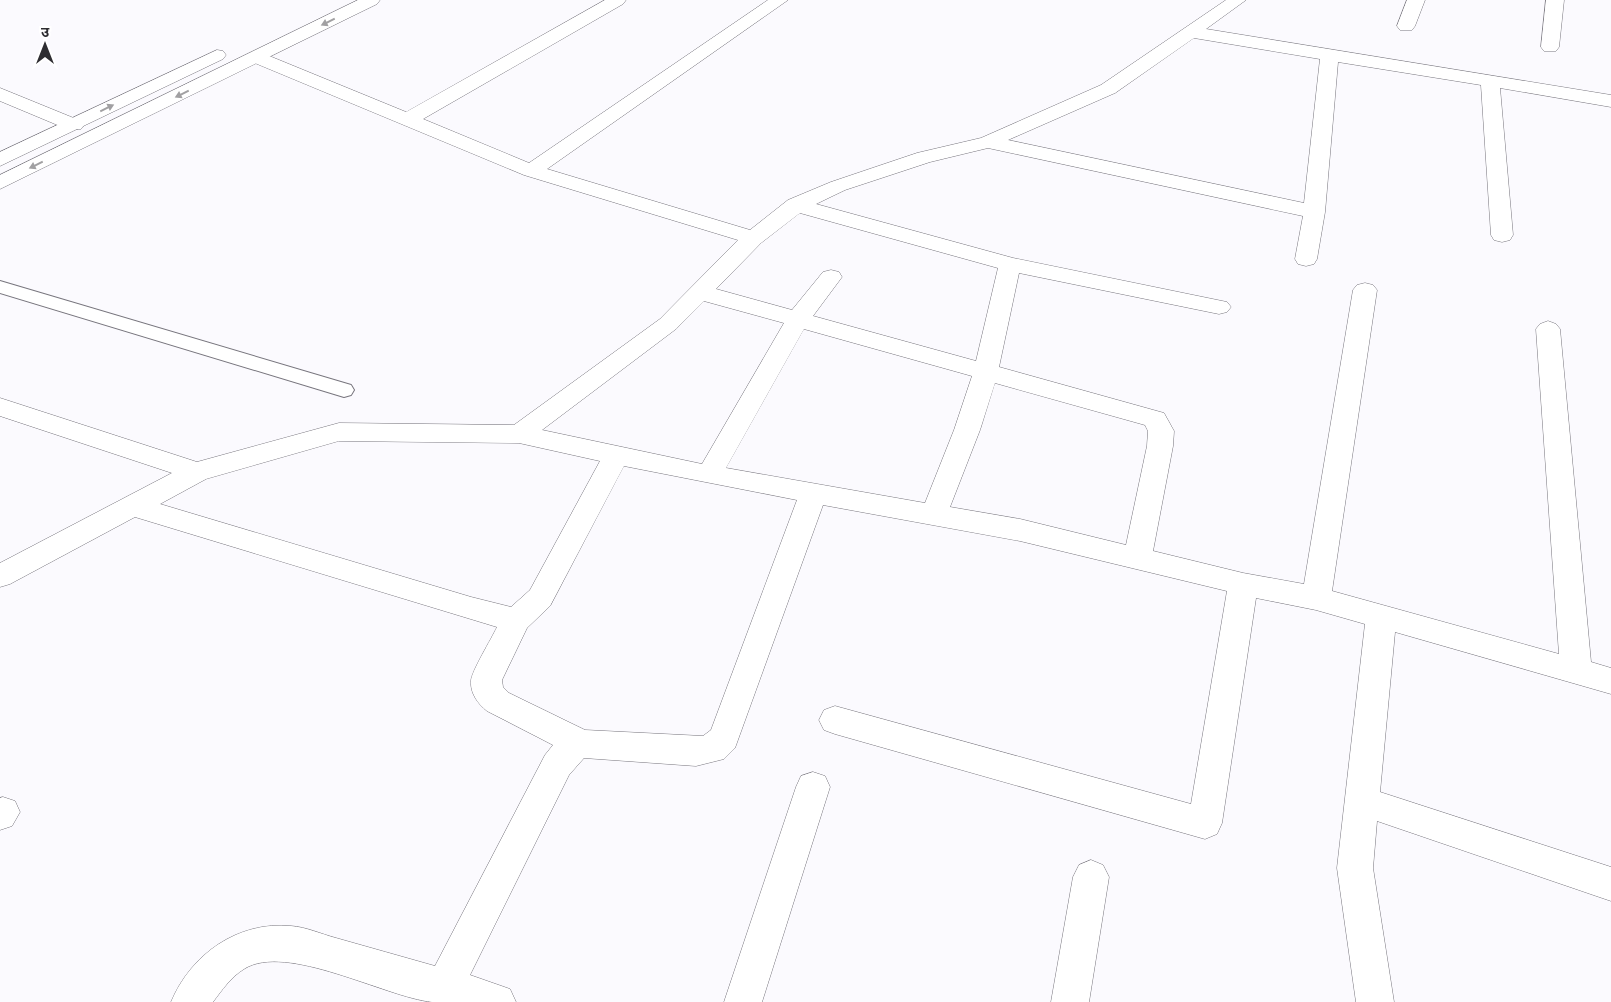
<svg xmlns="http://www.w3.org/2000/svg" width="1611" height="1002" viewBox="0 0 1611 1002" font-family="'Nunito Sans','Noto Sans Devanagari',sans-serif">
<style>
.lines{fill:none;stroke-linecap:round;stroke-linejoin:round}
.lane-casing{stroke:#77757d;stroke-width:2}
.street-casing{stroke:#77757d;stroke-width:1}
.primary-casing{stroke:#77757d;stroke-width:1}
.lane{fill:#fff;fill-rule:evenodd}
.street{fill:#fff;fill-rule:evenodd}
.primary{fill:#fff;fill-rule:evenodd}
.oneway{fill:#a1a0a2}
</style>
<rect width="100%" height="100%" fill="#fbfafe"/>
<g class="lines">
<defs>
<path id="lane" d="M0,281L351,385L354,390L351,395L344,397L0,293Z"/>
<path id="street" d="M605,0H626L623,4L423,119L529,163L768,0H788L547,169L750,230L788,200L831,182L917,153L981,138L1101,85L1226,0H1246L1206,29L1611,95V107L1500,88L1513,235L1510,240L1502,242L1494,240L1491,235L1481,85L1338,62L1325,212L1317,259L1314,264L1306,266L1298,264L1295,259L1303,216L988,148L930,162L845,190L816,204L1013,258L1227,302L1231,307L1227,312L1219,314L1019,273L999,367L1164,413L1174,431L1173,446L1153,551L1243,573L1304,584L1353,290L1357,285L1365,283L1373,285L1377,290L1332,591L1559,654L1536,329L1540,324L1548,321L1556,324L1560,329L1591,662L1611,668V694L1395,632L1380,792L1611,867V901L1377,821L1373,868L1394,1002H1356L1337,868L1365,624L1316,610L1256,598L1222,823L1217,834L1205,839L835,734L824,730L819,720L824,710L835,706L1191,804L1227,591L1020,541L823,505L735,748L724,759L696,766L584,758L569,775L470,975L510,989L516,1002C489,1002 459,1002 432,1002C385,997 286,942 244,969C231,977 222,990 213,1002H171C191,954 238,921 291,926C306,927 321,934 336,938C369,947 402,957 435,966L545,755L553,745L487,711C478,704 470,693 471,681C471,672 492,638 497,627L135,517L10,584L0,587V563L172,473L0,416V398L197,462L339,423L514,425L660,319L738,240L524,175L250,61L247,57L250,53H262L406,112ZM1194,38L1320,59L1304,203L1008,140L1115,93ZM800,213L998,268L976,361L813,316L842,277L839,272L831,270L823,272L792,310L716,289L761,243ZM704,301L784,323L702,464L542,430L676,329ZM804,329L972,376L954,430L925,503L726,468ZM995,383L1145,425L1148,431L1147,446L1126,545L1020,519L950,507L980,430ZM339,441L519,443L600,461L530,590L511,607L471,597L160,504L206,479ZM624,466L797,500L711,730L703,736L585,730L509,693L503,687L502,680L527,628L550,606Z
M1407,0H1425L1415,26L1412,30H1400L1397,26Z
M1546,0H1564L1559,47L1556,51H1544L1541,47Z
M0,88L81,121L84,125L81,129H67L0,101Z
M813,772L825,776L830,787L762,1002H724L796,787L801,776Z
M3,797L15,801L20,812L12,826L0,830V798Z
M1091,860L1103,865L1109,877L1089,1002H1051L1073,877L1079,865Z"/>
<path id="primary" d="M358,0H380L377,4L0,189V175Z
M217,50L223,51L226,55L223,59L0,166V152Z"/>
</defs>
<use href="#lane" class="lane-casing"/>
<use href="#street" class="street-casing"/>
<use href="#primary" class="primary-casing"/>
<use href="#lane" class="lane"/>
<use href="#street" class="street"/>
<use href="#primary" class="primary"/>
</g>
<defs><path id="oneway-solid" d="M-6-.8H1V-3.2L6.5 0L1 3.2V.8H-6Z" transform="scale(1.25)"/></defs>
<g class="oneway">
<use href="#oneway-solid" transform="translate(328 22) rotate(154)"/>
<use href="#oneway-solid" transform="translate(182 94) rotate(154)"/>
<use href="#oneway-solid" transform="translate(107 108) rotate(-26)"/>
<use href="#oneway-solid" transform="translate(36 165) rotate(154)"/>
</g>
<g transform="translate(45 45)" stroke="#ffffff" stroke-width="4" paint-order="stroke">
<path d="M0-4L9 19L0 12L-9 19Z" fill="#2e2d31"/>
<text y="-8" font-size="14" font-weight="bold" text-anchor="middle" fill="#2e2d31">उ</text>
</g>
</svg>
